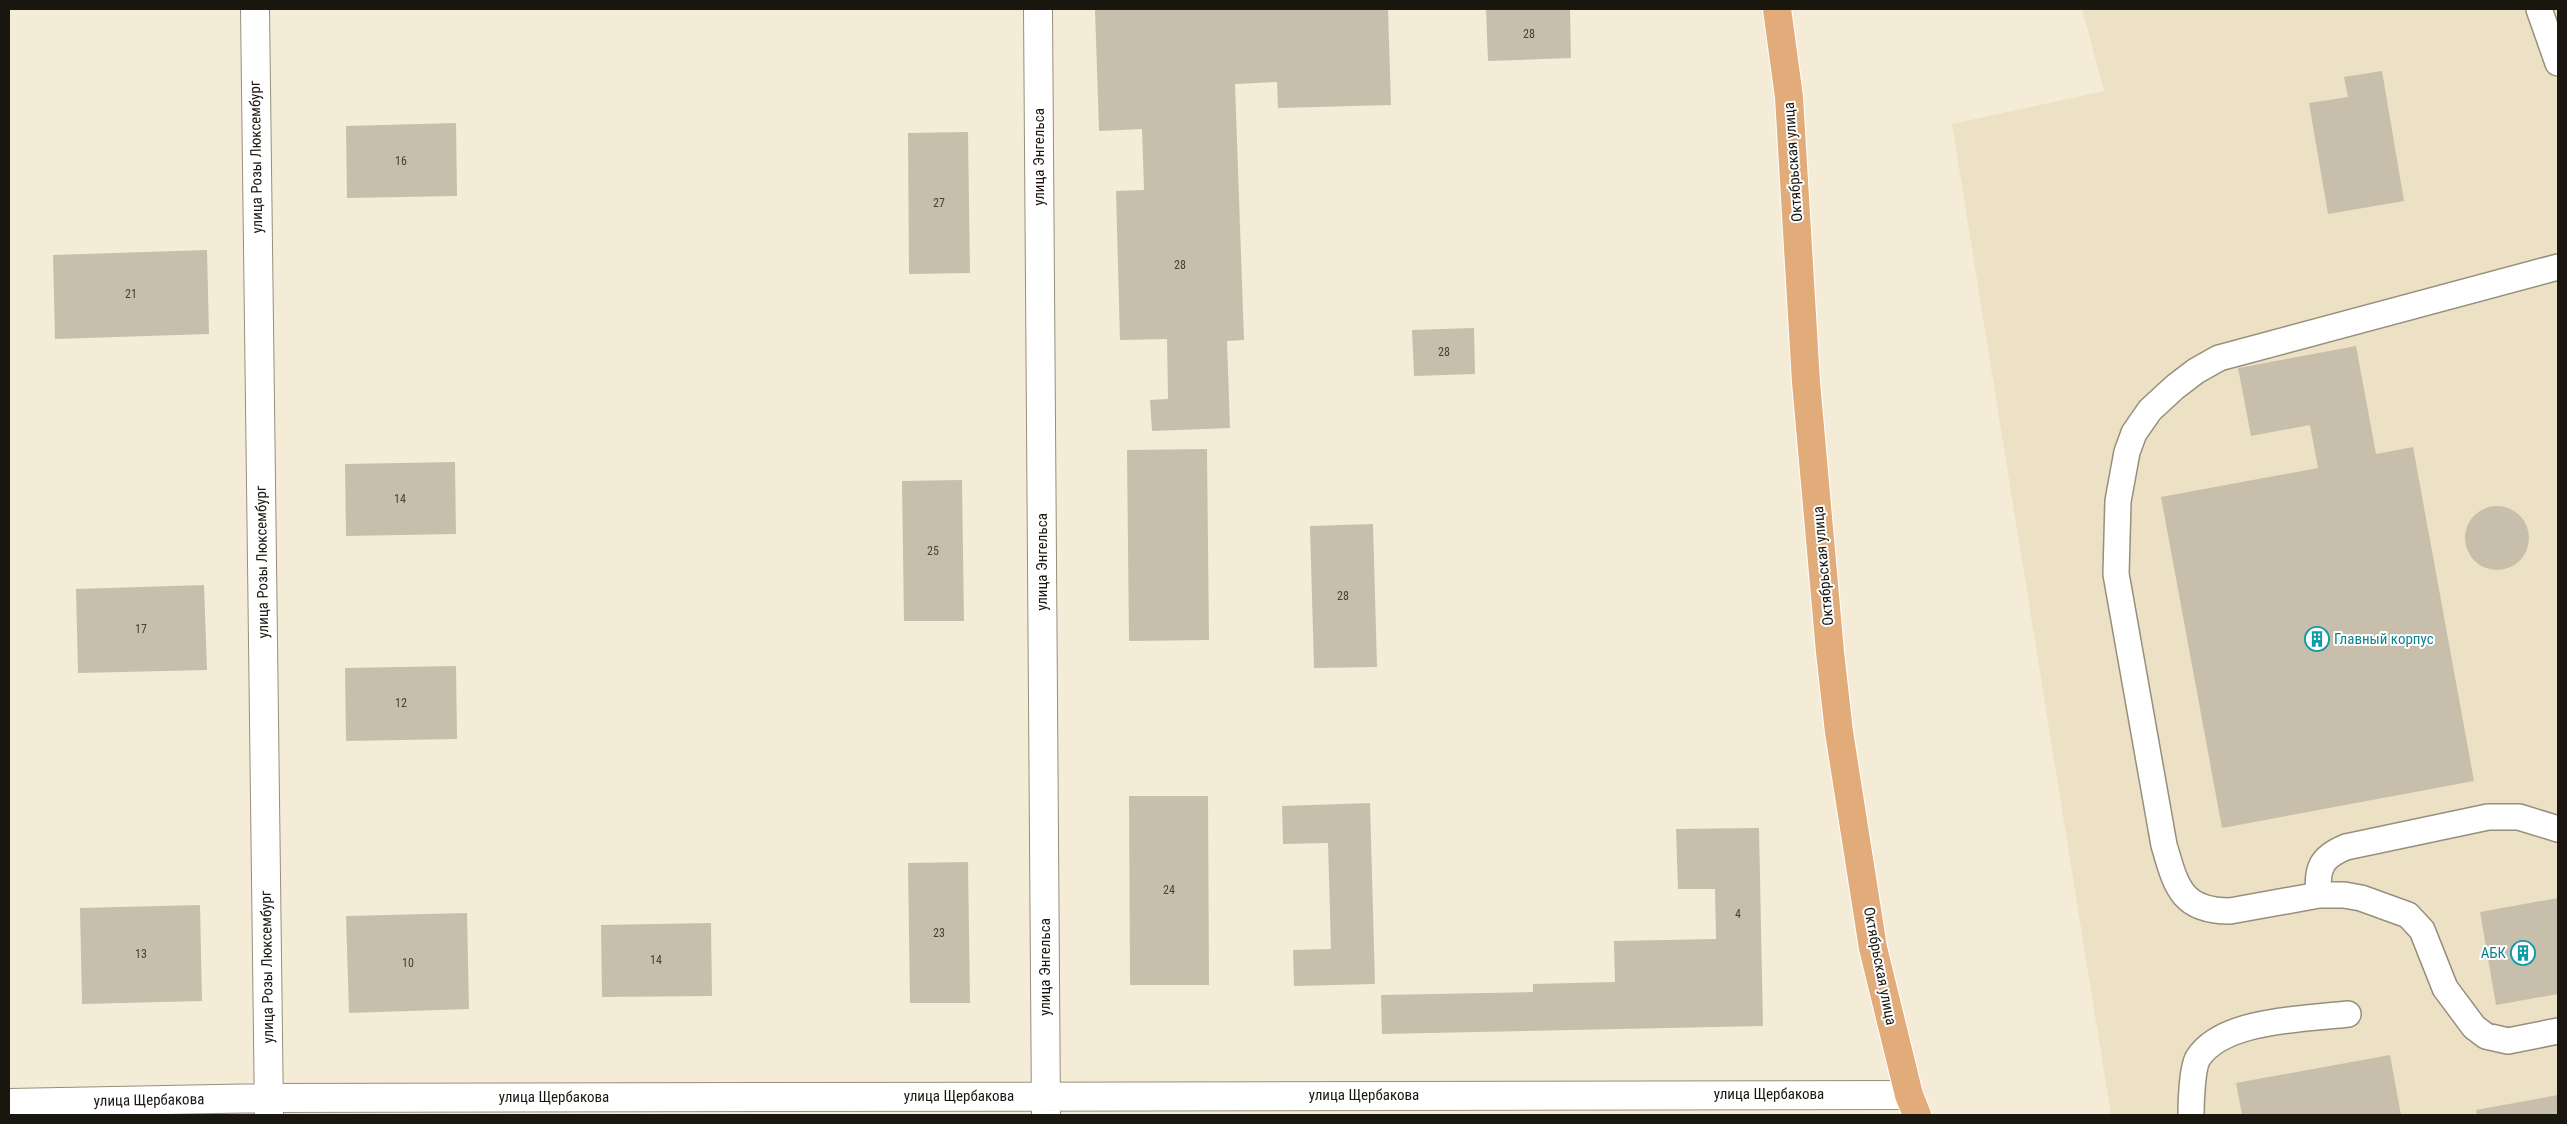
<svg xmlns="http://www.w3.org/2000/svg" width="2567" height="1124" viewBox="0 0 2567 1124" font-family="'Roboto Condensed',sans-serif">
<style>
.built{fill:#ece1c4}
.building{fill:#c7bfab}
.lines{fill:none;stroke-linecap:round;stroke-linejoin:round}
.service-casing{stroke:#978f7c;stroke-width:28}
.minor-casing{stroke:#978f7c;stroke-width:30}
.primary-casing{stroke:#fff;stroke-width:30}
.service{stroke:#fff;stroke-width:25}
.minor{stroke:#fff;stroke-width:28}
.primary{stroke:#e2ac7a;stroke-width:28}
.labels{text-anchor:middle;stroke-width:4;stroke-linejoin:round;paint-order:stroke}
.number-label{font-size:12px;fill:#454136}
.street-label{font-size:15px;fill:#1a170f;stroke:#fff}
.culture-label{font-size:15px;fill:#0d838f;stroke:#fff;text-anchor:start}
</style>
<rect width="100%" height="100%" fill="#f5ecd7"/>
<path class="built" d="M2082,9H2558V1115H2111L1952,124L2104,91Z"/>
<path class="building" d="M1095,9H1388L1391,105L1278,108L1277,82L1235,84L1244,340L1227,341L1230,428L1152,431L1150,400L1168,399L1167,339L1120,340L1116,191L1144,190L1142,129L1099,131Z
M1486,9H1570L1571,58L1488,61Z
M2382,71L2404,201L2328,214L2309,103L2348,97L2344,77Z
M456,123L457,196L347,198L346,126Z
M968,132L970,273L909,274L908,133Z
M207,250L209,334L55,339L53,255Z
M1474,328L1475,374L1414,376L1412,330Z
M2356,346L2376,454L2413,447L2474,781L2222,828L2161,497L2318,468L2310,425L2251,436L2238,368Z
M1207,449L1209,640L1129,641L1127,450Z
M455,462L456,534L346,536L345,464Z
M962,480L964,621H904L902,481Z
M2465 538a32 32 0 1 1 64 0a32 32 0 1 1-64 0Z
M1373,524L1377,667L1314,668L1310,526Z
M204,585L207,670L78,673L76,589Z
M456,666L457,739L346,741L345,668Z
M1129,796H1208L1209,985H1130Z
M1370,803L1375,984L1294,986L1293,950L1331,949L1328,843L1283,844L1282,806Z
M1759,828L1763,1026L1382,1034L1381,995L1533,992V984L1615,982L1614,941L1716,939L1715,889H1678L1676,829Z
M968,862L970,1003H910L908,863Z
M2558,898V994L2496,1005L2480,912Z
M200,905L202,1001L82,1004L80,908Z
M467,913L469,1009L349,1013L346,916Z
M711,923L712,996L602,997L601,925Z
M2390,1055L2401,1115H2242L2236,1083Z
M2558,1095V1115H2477L2476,1110Z"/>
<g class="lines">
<defs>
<path id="service" d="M2539,9L2558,63
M2558,267L2219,358L2196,371L2175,387L2150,410L2134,433L2127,452L2118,501L2116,574L2164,845C2176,886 2181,911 2230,911L2319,895C2316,869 2321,857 2346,847L2488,817H2519L2558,829
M2319,895H2344L2361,898L2408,915L2422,930L2445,988L2474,1027L2486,1036L2508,1041L2558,1031
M2191,1115C2191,1103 2192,1068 2198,1058C2223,1019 2306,1019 2348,1014"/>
<path id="minor" d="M255,9L269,1115
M1038,9L1046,1115
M9,1103L268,1098L1909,1095"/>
<path id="primary" d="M1777,9L1789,97L1806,382L1830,652L1839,732L1873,948L1909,1095L1917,1115"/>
</defs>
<use href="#service" class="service-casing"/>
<use href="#minor" class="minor-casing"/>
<use href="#primary" class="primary-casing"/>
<use href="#service" class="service"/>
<use href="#minor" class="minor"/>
<use href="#primary" class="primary"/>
</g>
<defs>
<symbol id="building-ring" viewBox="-11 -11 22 22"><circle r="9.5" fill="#fff" stroke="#0f9aa8" stroke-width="1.5"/><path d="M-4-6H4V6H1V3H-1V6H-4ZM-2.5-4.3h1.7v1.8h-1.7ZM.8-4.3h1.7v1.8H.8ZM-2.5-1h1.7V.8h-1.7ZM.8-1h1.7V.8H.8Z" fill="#0f9aa8"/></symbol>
</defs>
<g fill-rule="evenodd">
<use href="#building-ring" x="2303" y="625" width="28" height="28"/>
<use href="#building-ring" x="2509" y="939" width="28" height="28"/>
</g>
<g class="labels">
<g class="number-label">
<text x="1529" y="38">28</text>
<text x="401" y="165">16</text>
<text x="939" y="207">27</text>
<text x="1180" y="269">28</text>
<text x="131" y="298">21</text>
<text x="1444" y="356">28</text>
<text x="400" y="503">14</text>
<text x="933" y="555">25</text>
<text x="1343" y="600">28</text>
<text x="141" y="633">17</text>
<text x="401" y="707">12</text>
<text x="1169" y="894">24</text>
<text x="1738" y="918">4</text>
<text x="939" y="937">23</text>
<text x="141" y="958">13</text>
<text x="656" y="964">14</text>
<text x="408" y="967">10</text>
</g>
<g class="street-label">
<text transform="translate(256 157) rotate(-91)" y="5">улица Розы Люксембург</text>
<text transform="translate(1039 157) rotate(-90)" y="5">улица Энгельса</text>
<text transform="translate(1793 162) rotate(-94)" y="5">Октябрьская улица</text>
<text transform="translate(262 562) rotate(-91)" y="5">улица Розы Люксембург</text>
<text transform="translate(1042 562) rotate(-90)" y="5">улица Энгельса</text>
<text transform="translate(1823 566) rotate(-95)" y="5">Октябрьская улица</text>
<text transform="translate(1880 966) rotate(79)" y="5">Октябрьская улица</text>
<text transform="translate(267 967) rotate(-91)" y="5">улица Розы Люксембург</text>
<text transform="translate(1045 967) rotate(-90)" y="5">улица Энгельса</text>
<text x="1769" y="1099">улица Щербакова</text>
<text x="1364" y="1100">улица Щербакова</text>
<text x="959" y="1101">улица Щербакова</text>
<text x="554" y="1102">улица Щербакова</text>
<text transform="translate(149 1100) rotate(-1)" y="5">улица Щербакова</text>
</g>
<g class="culture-label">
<text x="2334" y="644">Главный корпус</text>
<text x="2506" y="958" text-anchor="end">АБК</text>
</g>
</g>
<rect width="2567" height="1124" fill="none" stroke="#1a170f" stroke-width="20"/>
</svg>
